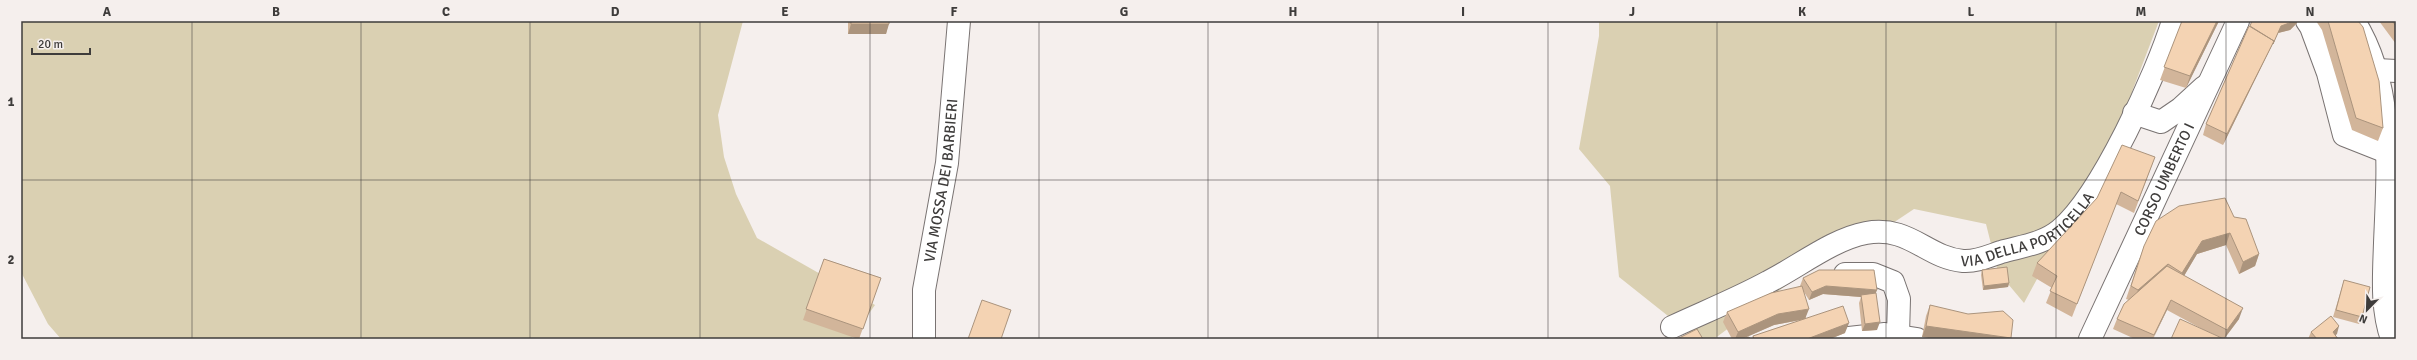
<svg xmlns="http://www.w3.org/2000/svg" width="2417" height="360" viewBox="0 0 2417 360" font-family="Signika,sans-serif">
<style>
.green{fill:#dad0b2}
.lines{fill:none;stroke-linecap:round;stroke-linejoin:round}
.minor-casing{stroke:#797372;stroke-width:24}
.minor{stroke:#fff;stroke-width:22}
.wall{fill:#d2b59a}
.shaded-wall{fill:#ab947d}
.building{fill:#f4d3b3;stroke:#ab947d}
.grid{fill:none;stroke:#3e3c3b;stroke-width:1;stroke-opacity:0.55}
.labels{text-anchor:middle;stroke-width:3.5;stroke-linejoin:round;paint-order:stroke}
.street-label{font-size:15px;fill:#3e3c3b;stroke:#f5efed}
.neatline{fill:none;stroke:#3e3c3b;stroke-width:1.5}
.grid-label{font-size:13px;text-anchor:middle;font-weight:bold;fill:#3e3c3b}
</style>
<rect width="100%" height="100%" fill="#f5efed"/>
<path class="green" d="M21,21H743L718,115L724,157L736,194L757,238L875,305L851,339H61L48,324L21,272Z
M1599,21H2159L2133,89L2087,247L2043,268L2024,303L1998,272L1986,224L1914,209L1875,235L1827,255L1714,339H1697L1619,277L1610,186L1579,149L1599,36Z"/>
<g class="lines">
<defs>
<g id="minor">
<path d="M2307,21L2311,27L2328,73L2344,135L2387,152"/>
<path d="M2354,21C2395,86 2388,169 2385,243C2384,274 2381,309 2392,339"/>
<path d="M2377,70L2396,71"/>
<path d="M2134,113L2161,122L2180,109L2204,87"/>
<path d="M1845,274H1873L1893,282L1899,299L1898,335"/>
<path id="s1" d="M1672,327C1704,312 1737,299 1768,282C1798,267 1833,239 1866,233C1909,225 1927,258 1963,261C1976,262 1989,256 2001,252C2022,246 2043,244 2060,230C2101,196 2157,73 2173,21"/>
<path id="s2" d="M924,339V290L947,163L959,21"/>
<path d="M1840,339L1885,334L1917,339"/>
<path id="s3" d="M2090,339L2238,21"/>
</g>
</defs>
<use href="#minor" class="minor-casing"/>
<use href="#minor" class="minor"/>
</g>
<path class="wall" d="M848,21H889L886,34H848Z
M2182,21H2219L2186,88L2160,80Z
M2316,21H2358L2383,128L2378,141L2352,130L2322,30Z
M2379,21H2396V44Z
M2297,23L2290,30L2278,33L2223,145L2203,135L2206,124L2249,26Z
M2155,157L2134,213L2116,204L2072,317L2046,303L2052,288L2032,276L2037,263Z
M2234,217L2259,254L2255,266L2239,274L2226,245L2197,254L2184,276L2239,319L2224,339L2202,329L2167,310L2153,339H2135L2113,329L2117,319L2129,300L2126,299L2144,246Z
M824,259L881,278L859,339H858L803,320Z
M1982,270L2009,283L2008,287L1983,290L1981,275Z
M1803,278L1876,293L1877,330L1862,331L1859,303L1861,297L1823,294L1809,300L1804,292L1806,319L1845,333L1830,339H1752L1753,336L1801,320L1774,325L1742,339H1732L1723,322L1727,312L1800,286Z
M2344,280L2362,317L2359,324L2333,317Z
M1930,305L2011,339H1939L1922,337L1926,316Z
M2311,332L2337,334L2335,335L2338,339H2308Z"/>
<path class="shaded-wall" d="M2217,21H2219L2186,88L2190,76Z
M2294,21H2297V23L2290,30L2278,33L2223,145L2227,134L2281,26Z
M851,24H889L886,34H848Z
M2230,233L2226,245L2197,254L2178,286L2182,273L2202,241Z
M2259,254L2255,266L2239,274L2243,262Z
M2168,264L2163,277L2134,302L2138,290Z
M2009,283L2008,287L1983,290L1984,286Z
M1826,286L1877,290L1874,298L1861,295V297L1823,294L1809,300L1812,292Z
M2171,300L2167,310L2153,339Z
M2243,308L2239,319L2224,339L2227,330Z
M1809,309L1805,319L1774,325L1742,339H1735L1738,332L1778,314Z
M1880,322L1877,330L1862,331L1865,324Z
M1849,323L1845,333L1830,339H1807Z
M1926,326L2011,338V339H1939L1922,337Z
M2339,326L2337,334L2330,339L2333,332Z"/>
<path class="building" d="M851,21H889V24H851Z
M2182,21H2217L2190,76L2164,67Z
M2252,21H2294L2292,22L2281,26L2273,44L2274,41L2250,26Z
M2328,21H2358L2363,27L2379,81L2383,128L2356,118Z
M2392,21H2396V26Z
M2249,26L2274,41L2227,134L2206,124Z
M2122,145L2155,157L2138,201L2121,192L2077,304L2050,291L2057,276L2037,263L2097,198Z
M2225,198L2234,217L2246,219L2259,254L2243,262L2230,233L2202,241L2182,273L2168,264L2138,290L2131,286L2144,246L2156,221L2179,206Z
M824,259L881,278L863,329L806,309Z
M2167,266L2243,308L2227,330L2171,300L2154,335L2117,319L2124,304Z
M2007,267L2009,283L1984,286L1982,270Z
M1819,270H1874L1877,290L1826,286L1812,292L1803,278Z
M2344,280L2370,287L2362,317L2336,310Z
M1802,286L1809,309L1778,314L1738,332L1727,312L1771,293Z
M1876,293L1880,322L1865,324L1861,295Z
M982,300L1011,310L1001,339H968Z
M1930,305L1968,314L2003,311L2013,320L2011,338L1926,326Z
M1843,306L1849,323L1807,339H1754L1753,336Z
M2331,316L2339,326L2333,332L2338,339H2317L2311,332Z
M2180,319L2224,339H2171Z
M1697,329L1703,339H1677Z
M1749,337L1750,339H1742Z"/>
<path class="grid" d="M192,21V339M361,21V339M530,21V339M700,21V339M870,21V339M1039,21V339M1208,21V339M1378,21V339M1548,21V339M1717,21V339M1886,21V339M2056,21V339M2226,21V339M21,180H2396"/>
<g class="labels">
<g class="street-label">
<text dy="5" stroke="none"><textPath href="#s2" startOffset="160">VIA MOSSA DEI BARBIERI</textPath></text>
<text dy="5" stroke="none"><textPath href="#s3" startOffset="176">CORSO UMBERTO I</textPath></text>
<text dy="5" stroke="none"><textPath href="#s1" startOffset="393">VIA DELLA PORTICELLA</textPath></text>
</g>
</g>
<rect width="2417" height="360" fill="none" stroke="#f5efed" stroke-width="44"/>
<g transform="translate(2367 310) rotate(203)" stroke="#f5efed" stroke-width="3" paint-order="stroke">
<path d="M0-3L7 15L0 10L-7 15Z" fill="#3e3c3b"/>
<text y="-6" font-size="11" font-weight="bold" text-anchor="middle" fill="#3e3c3b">N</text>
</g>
<path d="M32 48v6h58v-6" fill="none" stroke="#3e3c3b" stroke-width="2"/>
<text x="38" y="48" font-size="12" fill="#3e3c3b" stroke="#f5efed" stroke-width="3" paint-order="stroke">20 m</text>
<rect x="22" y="22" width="2373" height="316" class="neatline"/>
<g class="grid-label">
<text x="107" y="16">A</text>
<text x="276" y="16">B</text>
<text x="446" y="16">C</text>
<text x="615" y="16">D</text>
<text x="785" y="16">E</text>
<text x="954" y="16">F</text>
<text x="1124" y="16">G</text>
<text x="1293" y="16">H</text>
<text x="1463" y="16">I</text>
<text x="1632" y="16">J</text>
<text x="1802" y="16">K</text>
<text x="1971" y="16">L</text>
<text x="2141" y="16">M</text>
<text x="2310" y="16">N</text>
<text x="11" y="106">1</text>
<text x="11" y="264">2</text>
</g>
</svg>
